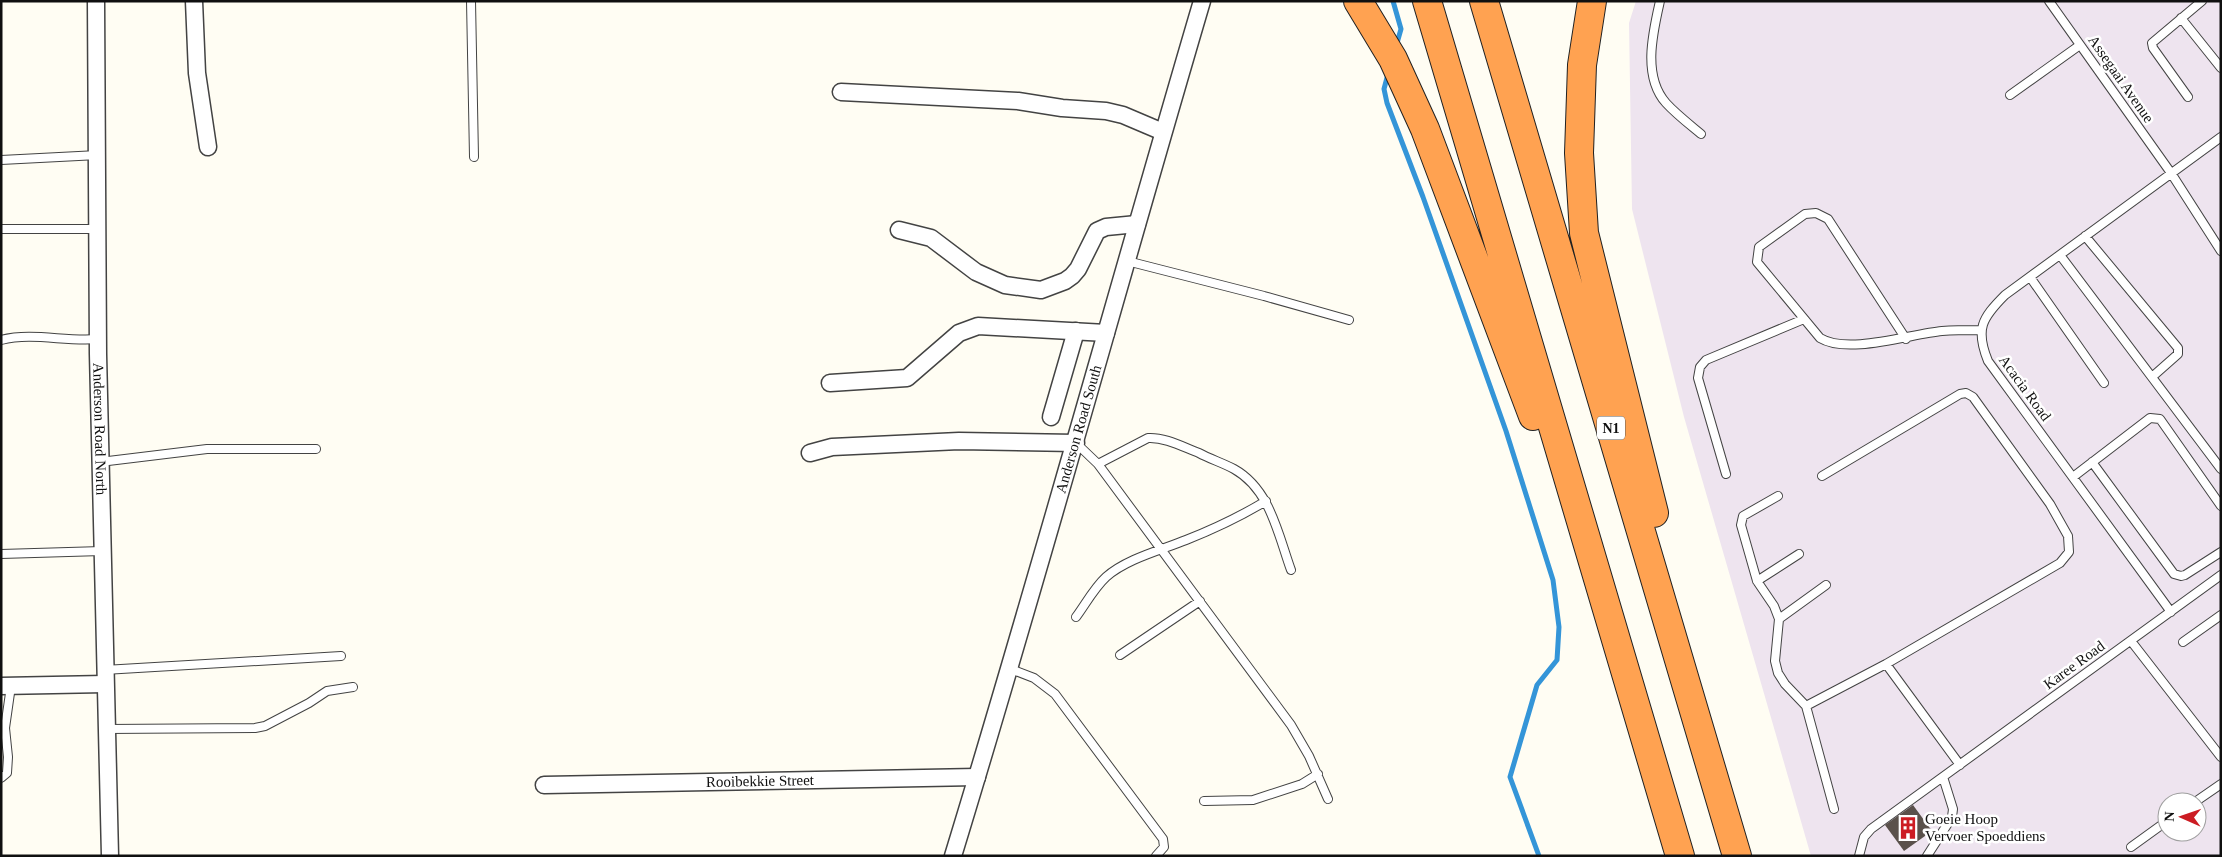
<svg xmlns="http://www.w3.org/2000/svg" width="2222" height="857" viewBox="0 0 2222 857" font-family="'Times New Roman',serif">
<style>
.industrial{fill:#eee4ef;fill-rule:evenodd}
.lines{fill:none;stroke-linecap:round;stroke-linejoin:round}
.stream{stroke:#3495d8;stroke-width:5}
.building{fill:#5a514b}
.service-casing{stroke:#434343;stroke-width:10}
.minor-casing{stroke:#434343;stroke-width:19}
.motorway-casing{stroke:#212121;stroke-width:30}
.service{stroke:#fff;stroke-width:8}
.minor{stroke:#fff;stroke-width:16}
.motorway{stroke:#ffa251;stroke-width:28}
.labels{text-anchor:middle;stroke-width:5;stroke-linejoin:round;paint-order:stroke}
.shield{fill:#fff;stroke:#585858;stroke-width:1}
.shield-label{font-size:14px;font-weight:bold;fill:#101010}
.street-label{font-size:15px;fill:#101010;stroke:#fff}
.poi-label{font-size:15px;fill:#101010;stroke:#fff;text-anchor:start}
</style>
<rect width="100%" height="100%" fill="#fffdf3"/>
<path class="industrial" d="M1636,1H2221V856H1811L1684,417L1632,209L1629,23ZM2167,802H2197V832H2167Z"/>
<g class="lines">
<path class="stream" d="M1393,1L1401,29L1397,43
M1388,74L1384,89L1387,103L1423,197L1506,431L1553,580L1559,627L1557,660L1537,685L1510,777L1539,856"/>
</g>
<path class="building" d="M1913,805L1932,831L1904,851L1885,825Z"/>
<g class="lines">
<defs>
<path id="service" d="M471,1L474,157
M1660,1C1653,32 1642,76 1666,103C1676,114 1689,124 1701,134
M2049,1L2171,173L2221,251
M2181,18L2221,68
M2010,95L2080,45
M2188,97L2153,48L2152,43L2202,1
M1,160L98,155
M1,229H98
M2085,236L2178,348V354L2152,377
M2060,255L2221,469
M1127,261L1264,296L1349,320
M2030,277L2104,383
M1906,339L1828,219L1816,213L1805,214L1759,247L1757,262L1820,338C1848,355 1910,334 1942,331C1955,330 1968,330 1981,330
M1,340C33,332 65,342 98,339
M1076,443L1098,464L1291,725L1309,756L1328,799
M100,462L207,449H316
M2092,462L2174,574L2181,576L2185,575L2221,552
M1098,464L1148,438C1165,437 1183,447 1199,453C1210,459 1223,463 1234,469C1270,489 1278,534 1291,570
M1726,474L1698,378L1700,367L1706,360L1804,319
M2073,477L2150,418L2160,419L2221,506
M1778,496L1743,516L1741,525L1757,581L1774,606L1779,619L1775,661L1778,673L1785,684L1806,706L1834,809
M1,554L102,551
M1757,581L1799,554
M2171,612L1988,361C1975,329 1982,318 2005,295L2221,137
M1076,617C1085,605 1094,588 1106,577C1126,559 1161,550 1186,540C1214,529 1241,516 1266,501
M1779,619L1826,585
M2131,641L2221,757
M2183,642L2221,615
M1120,655L1200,601
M1886,664L1960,765
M1008,668L1034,678L1055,694L1163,839L1164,847L1156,856
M104,670L341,656
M1806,706L1886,664L2060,563L2069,552L2068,536L2050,504L1973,397L1966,393L1960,394L1822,476
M106,729L255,728L265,726L309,703L327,691L353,687
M1,778L7,773L8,757L5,728L11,686
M1204,801L1253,800L1302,784L1318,774
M2195,802L2221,784
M2131,847L2167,821
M1859,856L1864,837L1871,829L2221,575
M1927,856L1952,817L1953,809L1943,777"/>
<g id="minor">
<path id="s1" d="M96,1L98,354L110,856"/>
<path d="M194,1L197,73L208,147"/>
<path d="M841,92L1018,101L1062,108L1106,111L1123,115L1163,132"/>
<path d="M899,230L931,238L976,272L1005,285L1041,290L1065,281L1072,276L1078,269L1097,231L1106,227L1137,224"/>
<path d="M830,383L907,378L959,333L978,326L1106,333"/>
<path d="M1051,417L1076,331"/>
<path d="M810,453L832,447L959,441L1076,443"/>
<path d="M1,686L105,684"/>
<path id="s2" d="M544,785L977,777"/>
<path id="s3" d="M953,856C1040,572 1118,286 1202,1"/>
</g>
<path id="motorway" d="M1358,1L1393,59L1425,129L1533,416
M1427,1L1680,856
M1484,1L1737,856
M1592,1L1582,65L1579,153L1584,233L1654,513"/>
</defs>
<use href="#service" class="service-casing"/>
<use href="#minor" class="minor-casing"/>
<use href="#motorway" class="motorway-casing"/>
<use href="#service" class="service"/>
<use href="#minor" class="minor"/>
<use href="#motorway" class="motorway"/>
</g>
<defs>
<symbol id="building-bare" viewBox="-9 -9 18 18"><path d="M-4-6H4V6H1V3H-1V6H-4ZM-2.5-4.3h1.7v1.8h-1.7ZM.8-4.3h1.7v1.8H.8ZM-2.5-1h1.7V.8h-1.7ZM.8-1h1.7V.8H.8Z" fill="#cc1c23" stroke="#fff" stroke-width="2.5" paint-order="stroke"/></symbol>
</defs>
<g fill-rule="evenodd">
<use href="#building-bare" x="1892" y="812" width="32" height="32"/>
</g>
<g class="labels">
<rect class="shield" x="1597" y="416.5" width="28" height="23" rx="4"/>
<g class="shield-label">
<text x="1611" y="433">N1</text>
</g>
<g class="street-label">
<text transform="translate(2121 79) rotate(55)" y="5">Assegaai Avenue</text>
<text transform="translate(2025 388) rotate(54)" y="5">Acacia Road</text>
<text dy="5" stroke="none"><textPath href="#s1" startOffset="428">Anderson Road North</textPath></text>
<text dy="5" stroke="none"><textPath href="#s3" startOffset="445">Anderson Road South</textPath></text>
<text transform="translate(2074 665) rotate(-36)" y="5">Karee Road</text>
<text dy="5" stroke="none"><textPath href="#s2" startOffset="216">Rooibekkie Street</textPath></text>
</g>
<g class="poi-label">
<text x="1925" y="824">Goeie Hoop<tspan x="1925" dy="17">Vervoer Spoeddiens</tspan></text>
</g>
</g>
<rect width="2222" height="857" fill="none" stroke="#101010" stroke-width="5"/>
<g transform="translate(2182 817) rotate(272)"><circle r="24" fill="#ffffff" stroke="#9f9f9f"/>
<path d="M0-4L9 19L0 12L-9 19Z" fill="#cc1c23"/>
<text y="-8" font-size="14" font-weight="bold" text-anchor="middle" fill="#101010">N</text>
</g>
</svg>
